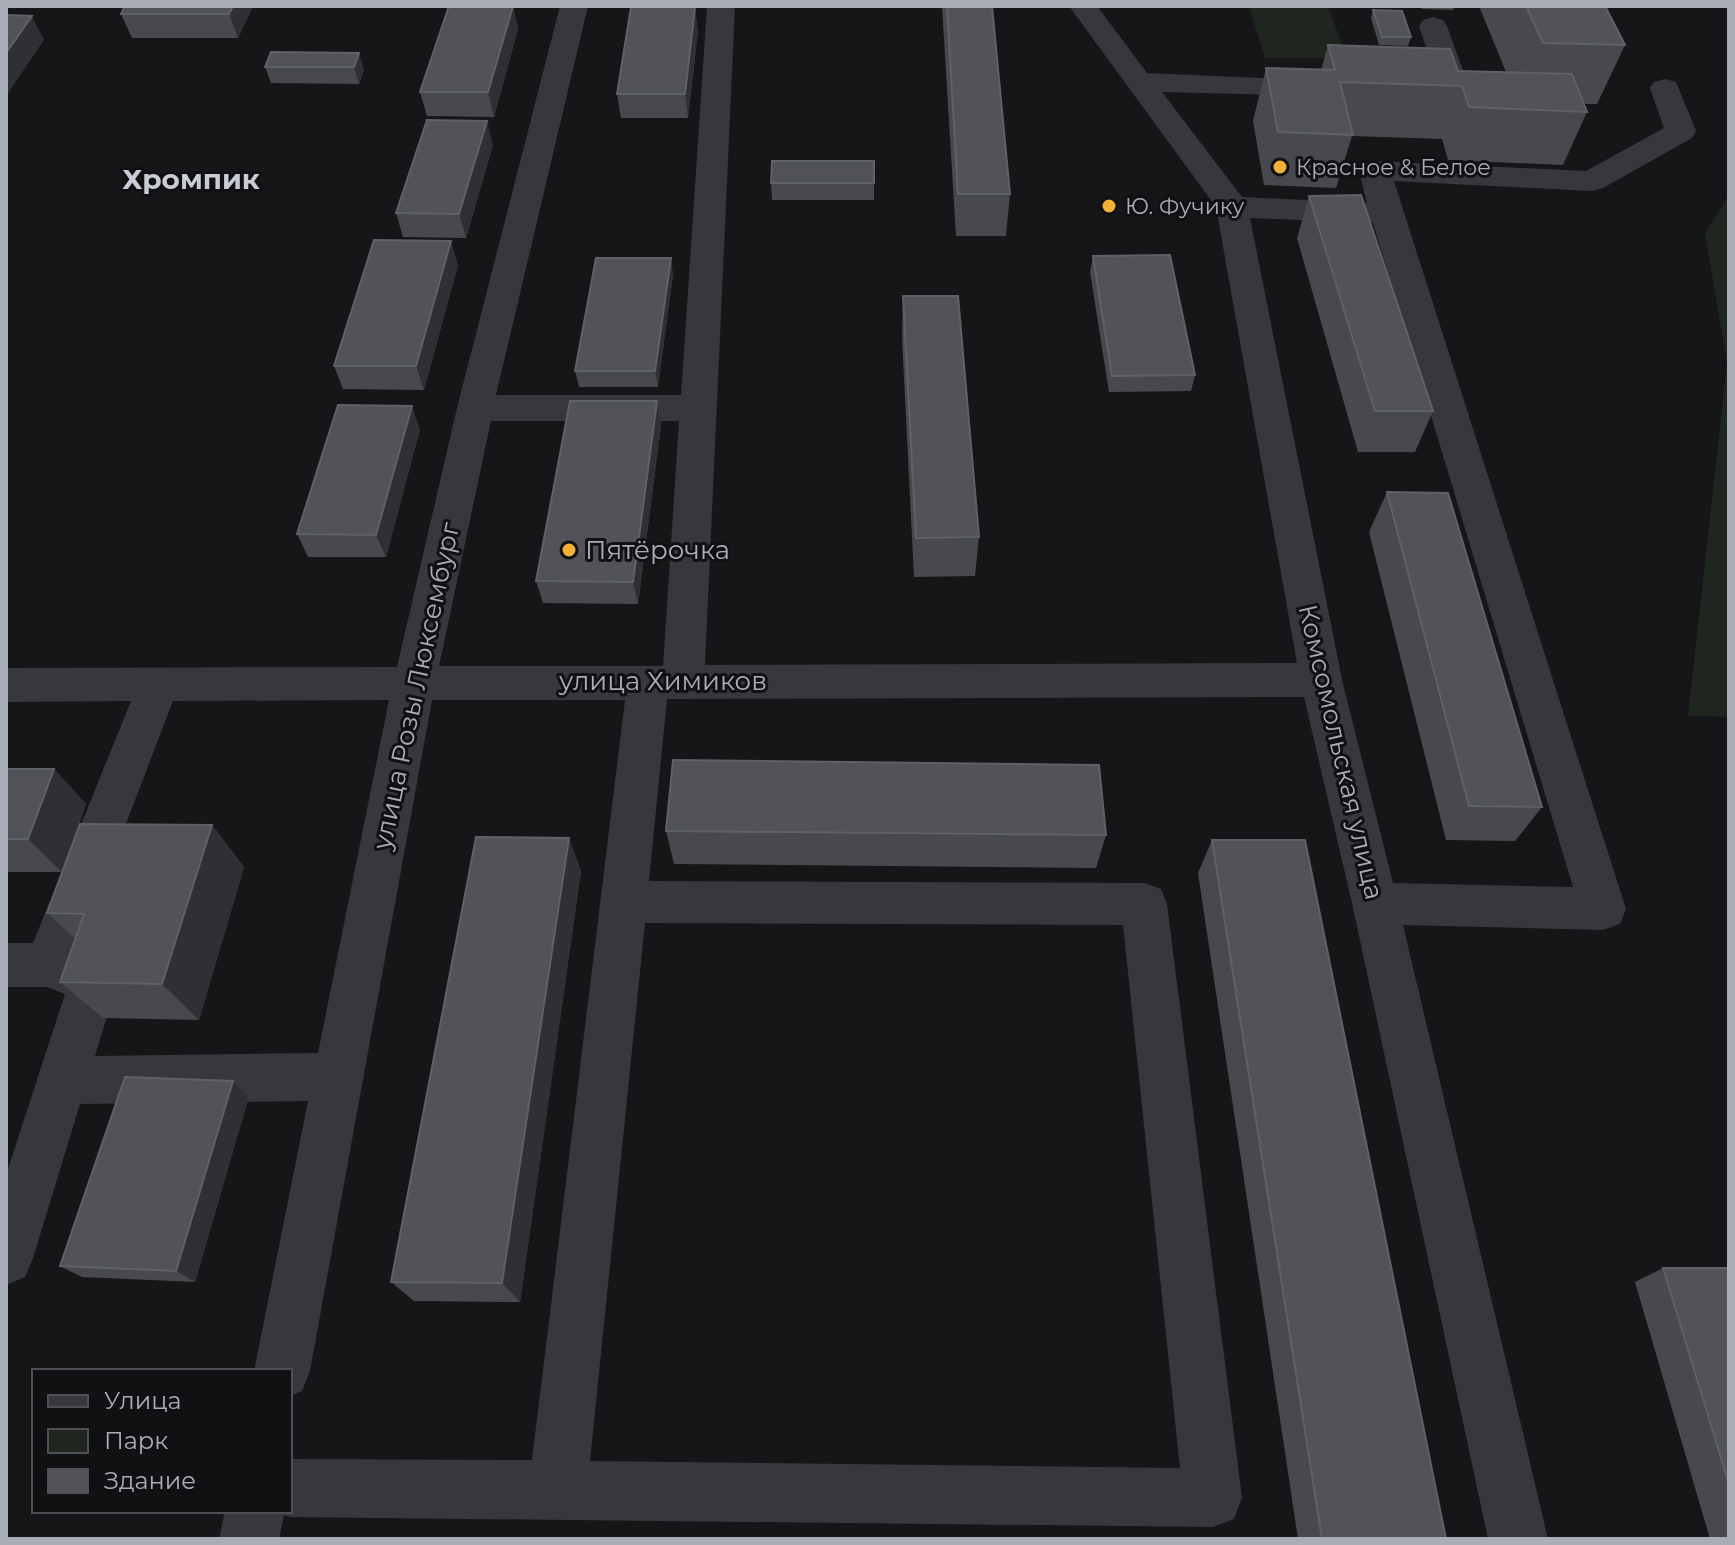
<svg xmlns="http://www.w3.org/2000/svg" width="1735" height="1545" viewBox="0 0 1735 1545" font-family="Montserrat,sans-serif">
<style>
.green{fill:#1e261f}
.lines{fill:none;stroke-linecap:round;stroke-linejoin:round}
.minor{fill:#37383d;fill-rule:evenodd}
.wall{fill:#47494d}
.shaded-wall{fill:#2f3033}
.building{fill:#525359;stroke:#5f6168;stroke-width:2}
.poi-dot{fill:#f2b134;stroke:#111113;stroke-width:3}
.labels{text-anchor:middle;stroke-width:6;stroke-linejoin:round;paint-order:stroke}
.far-poi-label{font-size:22px;fill:#a8adb8;stroke:#111113;text-anchor:start}
.poi-label{font-size:26px;fill:#a8adb8;stroke:#111113;text-anchor:start}
.street-label{font-size:26px;fill:#a8adb8;stroke:#111113}
.far-district-label{font-size:28px;font-weight:bold;fill:#c9ccd4;stroke:#111113}
</style>
<rect width="100%" height="100%" fill="#161618"/>
<path class="green" d="M1249,6H1328L1347,58H1265Z
M1729,195V717L1688,716L1727,363L1705,233Z"/>
<g class="lines">
<path class="minor" d="M560,6H588L496,395H681L707,6H735L705,665L1297,663L1216,207L1069,6H1097L1147,73L1332,81L1336,87L1332,93L1321,96L1162,92L1242,197L1367,203L1359,171L1364,164L1375,161L1586,171L1664,128L1650,88L1654,82L1665,79L1676,82L1696,131L1692,138L1603,188L1592,191L1394,181L1626,909L1620,924L1603,930L1403,925L1548,1539H1488L1352,903L1304,697L667,699L649,881L1144,883L1161,889L1167,904L1242,1498L1234,1519L1213,1527L290,1517L284,1515L279,1539H219L225,1511H290V1459L532,1460L625,700H432L310,1371L302,1391L290,1396V1371H254L308,1101L80,1104L33,1258L25,1277L6,1285V1175L65,994L47,987H6V943H33L131,701L6,702V668L397,667L457,408ZM1250,218L1373,223L1573,887L1393,883L1342,680ZM491,421H679L663,666H439ZM389,700L318,1053L95,1056L117,983L110,967L76,954L173,701ZM645,923L1123,925L1180,1468L590,1461Z
M1433,17L1443,20L1447,26L1470,90L1466,96L1455,99L1427,95L1423,89L1427,83L1437,80L1419,26L1423,20Z"/>
</g>
<path class="wall" d="M253,6L238,38H132L121,14Z
M513,6L518,29L494,117L427,116L420,92Z
M942,6H992L1010,194L1006,236H956Z
M1420,6H1454L1453,10L1422,9Z
M1479,6H1605L1625,45L1597,104H1584L1587,112L1563,165L1448,160L1442,139L1352,136L1336,188L1264,185L1253,121L1266,68L1321,70L1328,45L1458,71L1506,72Z
M1373,10L1411,37L1408,46L1379,45L1371,18Z
M698,31L688,118H621L617,94Z
M271,52L364,70L359,84L271,83L265,67Z
M493,145L466,238L403,237L396,213Z
M874,161V200H772L771,183Z
M1309,196L1433,411L1415,452H1358L1297,238Z
M1093,256L1195,375L1191,391L1109,392L1090,272Z
M458,265L424,390L343,389L334,366Z
M673,274L658,387H579L575,371Z
M903,296L979,537L975,576L914,577L902,338Z
M657,401L661,425L638,604L543,603L536,581Z
M420,429L386,557H308L297,534Z
M1387,492L1542,807L1515,841L1446,840L1369,532Z
M6,769H54L86,804L62,872H6Z
M212,825L244,867L199,1020L103,1018L60,982L75,939L47,913Z
M666,831L1106,835L1096,868L674,864Z
M569,838L581,871L520,1302L414,1301L391,1282Z
M1212,840L1446,1539H1298L1198,873Z
M233,1081L249,1096L195,1282L82,1277L60,1266Z
M1663,1268H1729V1539H1710L1635,1282Z"/>
<path class="shaded-wall" d="M233,6H253L238,38L229,14Z
M513,6L518,29L494,117L488,92Z
M695,7L698,31L688,118L685,94Z
M32,16L44,40L6,96V53Z
M359,53L364,70L359,84L354,67Z
M487,121L493,145L466,238L459,214Z
M451,241L458,265L424,390L416,366Z
M671,258L673,274L658,387L655,371Z
M657,401L661,425L638,604L633,582Z
M412,406L420,429L386,557L376,535Z
M54,769L86,804L62,872L28,839Z
M212,825L244,867L199,1020L162,984Z
M569,838L581,871L520,1302L502,1283Z
M233,1081L249,1096L195,1282L176,1271Z"/>
<path class="building" d="M125,6H233L229,14H121Z
M449,6H513L488,92H420Z
M947,6H992L1010,194H958Z
M1526,6H1605L1625,45L1543,43Z
M631,7H695L685,94H617Z
M1373,10L1402,11L1411,37H1382Z
M6,15L32,16L6,53Z
M1328,45L1450,49L1458,71L1572,74L1587,112L1469,107L1462,86L1340,82L1353,135L1278,132L1266,68L1335,70Z
M271,52L359,53L354,67H265Z
M427,120L487,121L459,214L396,213Z
M772,161H874V183H771Z
M1361,195L1433,411H1375L1309,196Z
M374,240L451,241L416,366H334Z
M1170,255L1195,375L1112,376L1093,256Z
M596,258H671L655,371H575Z
M903,296H958L979,537L916,538Z
M570,401H657L633,582L536,581Z
M338,405L412,406L376,535L297,534Z
M1387,492L1448,493L1542,807L1469,806Z
M673,760L1099,765L1106,835L666,831Z
M6,769H54L28,839H6Z
M80,824L212,825L162,984L60,982L84,914L47,913Z
M476,837L569,838L502,1283L391,1282Z
M1212,840H1305L1446,1539H1322Z
M125,1077L233,1081L176,1271L60,1266Z
M1663,1268H1729V1484Z"/>
<g class="poi-dot">
<circle cx="1280" cy="167" r="8"/>
<circle cx="1109" cy="206" r="8"/>
<circle cx="569" cy="550" r="8"/>
</g>
<g class="labels">
<g class="far-poi-label">
<text x="1296" y="175">Красное &amp; Белое</text>
<text x="1125" y="214">Ю. Фучику</text>
</g>
<g class="poi-label">
<text x="585" y="559">Пятёрочка</text>
</g>
<g class="street-label">
<text x="663" y="690">улица Химиков</text>
<text transform="translate(416 686) rotate(-78)" y="9">улица Розы Люксембург</text>
<text transform="translate(1341 752) rotate(77)" y="9">Комсомольская улица</text>
</g>
<g class="far-district-label">
<text x="191" y="189">Хромпик</text>
</g>
</g>
<rect width="1735" height="1545" fill="none" stroke="#a8adb8" stroke-width="16"/>
<rect x="32" y="1369" width="260" height="144" fill="#111113" stroke="#4d4f55" stroke-width="2"/>
<rect x="48" y="1395" width="40" height="12" fill="#37383d" stroke="#4d4f55" stroke-width="2"/>
<text x="104" y="1409" font-size="24" fill="#a8adb8">Улица</text>
<rect x="48" y="1429" width="40" height="24" fill="#1e261f" stroke="#4d4f55" stroke-width="2"/>
<text x="104" y="1449" font-size="24" fill="#a8adb8">Парк</text>
<rect x="48" y="1469" width="40" height="24" fill="#525359" stroke="#4d4f55" stroke-width="2"/>
<text x="104" y="1489" font-size="24" fill="#a8adb8">Здание</text>
</svg>
